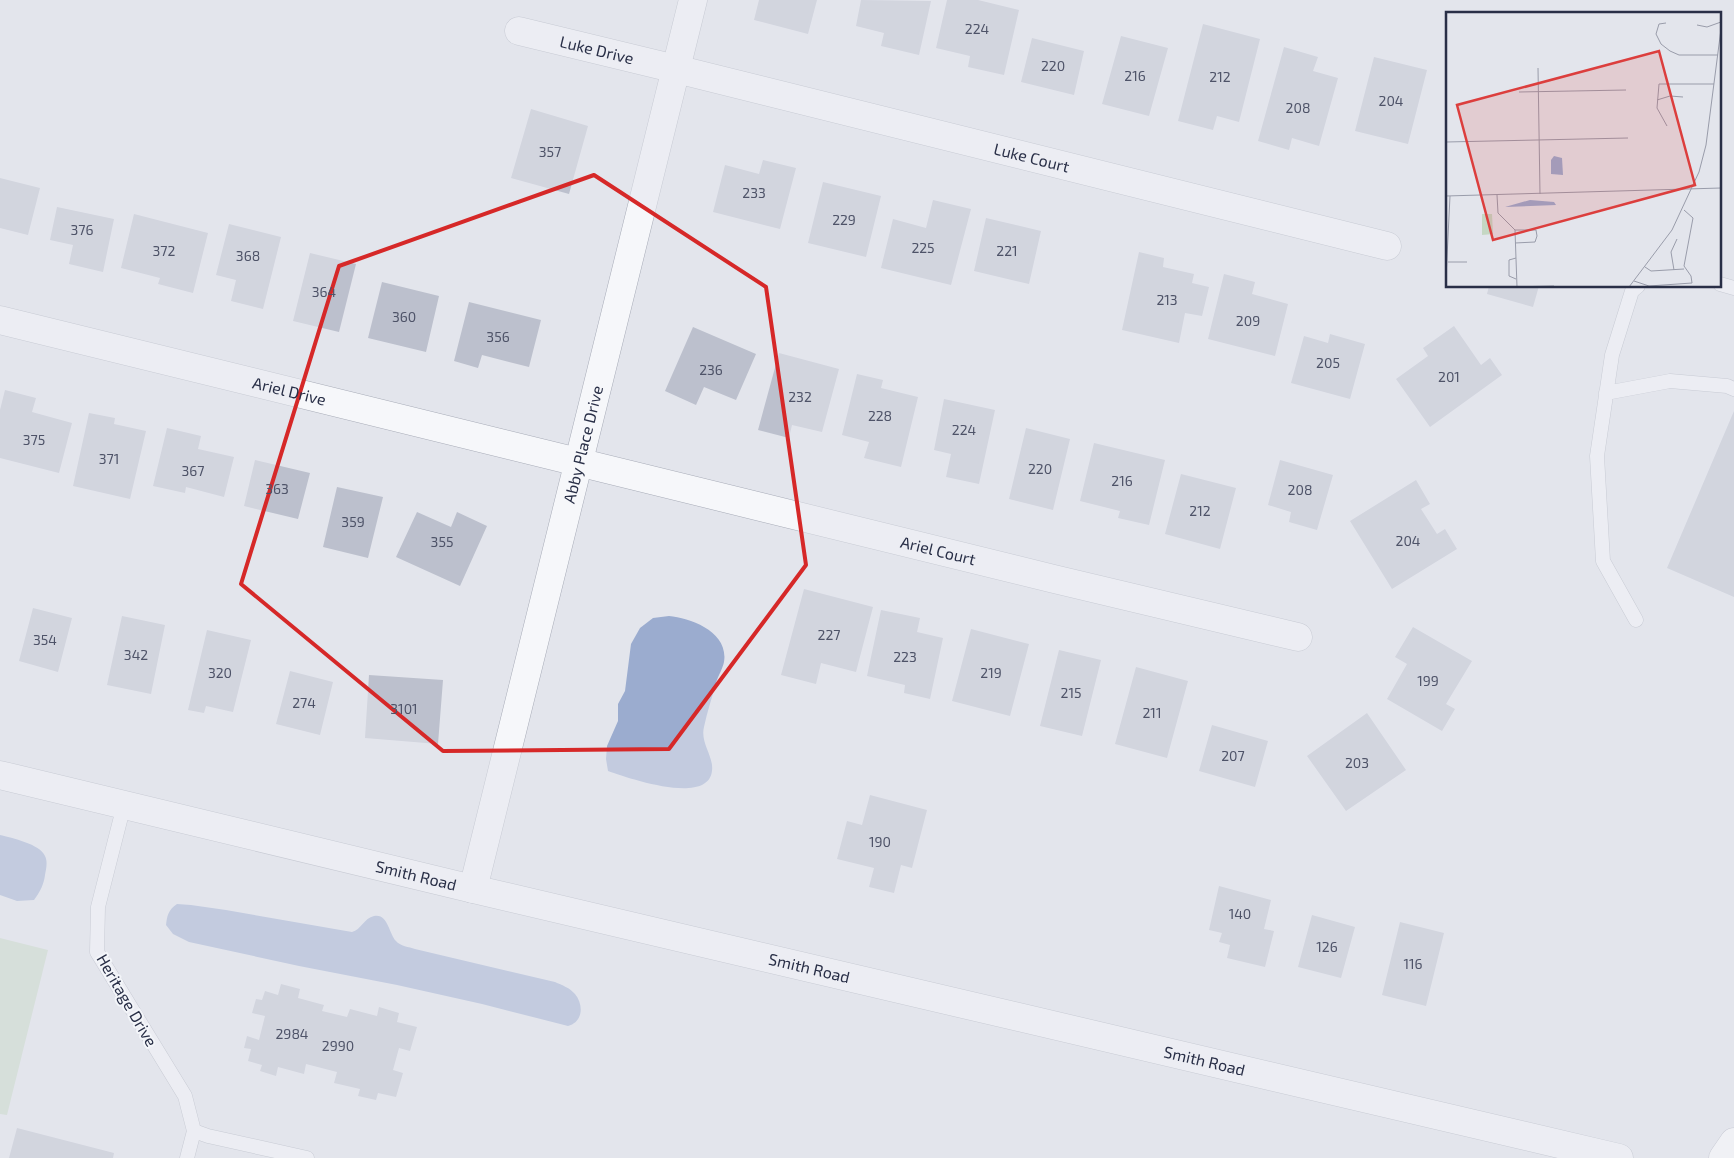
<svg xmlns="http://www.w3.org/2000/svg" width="1734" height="1158" viewBox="0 0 1734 1158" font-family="'Exo 2',sans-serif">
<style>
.green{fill:#c5d7c3}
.water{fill:#9baccf}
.building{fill:#bcc0cd}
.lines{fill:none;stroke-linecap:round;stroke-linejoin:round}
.service-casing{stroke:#a7abb7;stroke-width:15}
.minor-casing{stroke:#a7abb7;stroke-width:29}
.secondary-casing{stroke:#a7abb7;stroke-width:29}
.service{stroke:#f6f7fa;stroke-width:14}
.minor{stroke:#f6f7fa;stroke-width:28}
.secondary{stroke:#fff;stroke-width:28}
.marked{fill:none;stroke:#d62828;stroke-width:4;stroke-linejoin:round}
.labels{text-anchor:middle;stroke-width:4;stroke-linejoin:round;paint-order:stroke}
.number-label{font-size:14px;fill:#4e5368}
.street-label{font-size:16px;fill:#292f47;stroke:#f3f5f9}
.inset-road{fill:none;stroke:#999caa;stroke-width:1}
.view{fill:#dc3e3d;fill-opacity:0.15;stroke:#dc3e3d;stroke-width:2.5}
.inset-edge{fill:none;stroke:#292f47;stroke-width:2.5}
</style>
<rect width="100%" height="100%" fill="#e3e5ec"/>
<path class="green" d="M0,938L48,950L7,1115L0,1114Z"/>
<path class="water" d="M669,616C691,618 729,632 724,662C723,668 718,676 716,683C712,698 707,712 704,727C700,743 714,756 712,771C708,806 628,778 608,771L606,759L607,746L618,721V704L625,691L631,644L640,628L653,618Z
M0,835C12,838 40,844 45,856C48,862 46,869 45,875C44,884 40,892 34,900L17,901L0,895Z
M177,904L191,905L226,910L352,932C361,930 364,918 374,916C388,913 389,934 396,941C400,946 409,947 415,949L555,982C562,985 570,988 575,994C584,1005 583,1022 568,1026L482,1004L397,985L299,966L189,942L173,934L166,925C167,916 168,910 177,904Z"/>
<path class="building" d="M759,0H817L808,34L754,20Z
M861,0L931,1L919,55L881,46L884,33L856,26Z
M947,0H978L1019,10L1004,75L968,67L970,56L936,48Z
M1203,24L1260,39L1239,122L1217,116L1213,130L1178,121Z
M1121,36L1168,48L1149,116L1102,104Z
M1032,38L1084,51L1074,95L1021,82Z
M1284,47L1318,57L1313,71L1338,78L1319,146L1292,138L1289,150L1258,141Z
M1374,57L1427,70L1408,144L1355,131Z
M531,109L588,126L569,194L511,178Z
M763,160L796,168L780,229L713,212L725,165L759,174Z
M0,178L40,188L28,235L0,228Z
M823,182L881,196L866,257L808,243Z
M933,200L971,209L951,285L881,268L893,219L926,228Z
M57,207L114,219L103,272L69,264L73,245L50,240Z
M134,214L208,233L193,293L158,284L160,278L121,268Z
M986,218L1041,231L1029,284L974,271Z
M229,224L281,237L263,309L231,301L236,280L216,275Z
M1139,252L1164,258L1163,267L1194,274L1192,283L1209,287L1202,316L1185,313L1179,343L1122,330Z
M310,253L356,264L339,332L293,321Z
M1224,274L1255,282L1252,294L1288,304L1275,356L1208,339Z
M382,282L439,296L426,352L368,338Z
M1489,286H1539L1533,307L1487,294Z
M469,302L541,320L529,367L482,355L478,368L454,361Z
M1454,326L1481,365L1490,358L1502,375L1430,427L1396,379L1428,356L1423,348Z
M693,327L756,354L736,400L704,387L696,405L665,391Z
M1330,334L1365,344L1350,399L1291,383L1304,336L1328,343Z
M779,353L839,369L822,432L792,425L789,438L758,430Z
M857,374L883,380L881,388L918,397L901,467L864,458L869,442L842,435Z
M5,390L36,398L32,412L72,423L59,473L0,458V410Z
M944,399L995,410L979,484L946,477L951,454L934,450Z
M1734,411V597L1667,568Z
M89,413L115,418L114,424L146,431L130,499L73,486Z
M167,428L201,436L198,449L234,457L224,497L186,487L185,493L153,486Z
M1026,428L1070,439L1053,510L1009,499Z
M1094,443L1165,460L1149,525L1118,518L1120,511L1080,501Z
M255,460L310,473L298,519L244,506Z
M1280,460L1333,475L1317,530L1289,522L1291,512L1268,505Z
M1181,474L1236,488L1220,549L1165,534Z
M1416,480L1430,504L1421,509L1437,534L1445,529L1457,549L1392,589L1350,521Z
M337,487L383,497L368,558L323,547Z
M417,512L451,527L457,512L487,526L460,586L396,557Z
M804,589L873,607L856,672L821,663L816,684L781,675Z
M33,608L72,618L58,672L19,661Z
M881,610L920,618L917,632L943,638L930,699L904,693L905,685L867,676Z
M122,616L165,625L151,694L107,685Z
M1413,627L1472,661L1446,704L1455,709L1442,731L1387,699L1407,664L1395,657Z
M971,629L1029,644L1010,716L952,701Z
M207,630L251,640L233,712L206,706L204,713L188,710Z
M1059,650L1101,660L1082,736L1040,726Z
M1136,667L1188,681L1167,758L1115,744Z
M290,671L333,682L320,735L276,724Z
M369,675L443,680L438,744L365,738Z
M1367,713L1406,770L1346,811L1307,756Z
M1212,725L1268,741L1255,787L1199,771Z
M870,795L927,810L912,868L901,865L894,893L869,887L874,868L837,859L847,821L862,825Z
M1219,886L1271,900L1264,929L1274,931L1265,967L1227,958L1230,945L1219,942L1222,933L1209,930Z
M1312,915L1355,927L1341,978L1298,967Z
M1400,922L1444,933L1426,1006L1382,995Z
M281,984L300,989L298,998L324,1005L322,1011L347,1017L350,1009L377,1016L379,1007L399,1013L397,1022L417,1027L410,1051L399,1048L393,1070L403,1073L396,1097L378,1093L376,1100L358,1096L360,1089L334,1083L337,1072L306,1064L304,1074L278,1067L276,1076L260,1071L262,1065L248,1061L251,1049L244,1048L247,1036L259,1040L265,1016L252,1013L256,999L262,1000L265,991L278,995Z
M17,1128L114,1153L113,1158H9Z"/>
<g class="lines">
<defs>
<path id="service" d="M1720,284L1734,288
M1606,393L1670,381L1727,386L1734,389
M1636,620L1603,561L1597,456L1612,355L1632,291L1638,286
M124,805L98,907L97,952L185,1096L194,1131L187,1158
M194,1131L208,1136L307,1158"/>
<g id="minor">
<path id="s1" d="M519,31L676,69L1387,246"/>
<path id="s2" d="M0,320L1054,579L1298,637"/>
<path id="s3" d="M0,775L473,889L1619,1158"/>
<path id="s4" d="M473,889L693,0"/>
</g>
<path id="secondary" d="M1723,1158L1734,1142"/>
</defs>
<use href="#service" class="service-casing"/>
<use href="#minor" class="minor-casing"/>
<use href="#secondary" class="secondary-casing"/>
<use href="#service" class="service"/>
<use href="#minor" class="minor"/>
<use href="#secondary" class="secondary"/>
</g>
<path d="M0 0H1734V1158H0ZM594,175L766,287L806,565L669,749L443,751L241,584L339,266Z" fill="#e3e5ec" fill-opacity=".55" fill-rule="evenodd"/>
<path class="marked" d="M594,175L766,287L806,565L669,749L443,751L241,584L339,266Z"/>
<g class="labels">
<g class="number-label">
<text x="977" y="34">224</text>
<text x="1053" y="71">220</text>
<text x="1135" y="81">216</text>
<text x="1220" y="82">212</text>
<text x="1391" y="106">204</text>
<text x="1298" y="113">208</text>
<text x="550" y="157">357</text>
<text x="754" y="198">233</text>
<text x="844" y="225">229</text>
<text x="82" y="235">376</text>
<text x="923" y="253">225</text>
<text x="164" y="256">372</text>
<text x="1007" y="256">221</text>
<text x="248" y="261">368</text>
<text x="324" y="297">364</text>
<text x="1167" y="305">213</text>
<text x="404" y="322">360</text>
<text x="1248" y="326">209</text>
<text x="498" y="342">356</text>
<text x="1328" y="368">205</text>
<text x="711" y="375">236</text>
<text x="1449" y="382">201</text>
<text x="800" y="402">232</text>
<text x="880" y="421">228</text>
<text x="964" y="435">224</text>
<text x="34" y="445">375</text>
<text x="109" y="464">371</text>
<text x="1040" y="474">220</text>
<text x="193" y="476">367</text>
<text x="1122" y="486">216</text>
<text x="277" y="494">363</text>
<text x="1300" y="495">208</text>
<text x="1200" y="516">212</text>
<text x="353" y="527">359</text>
<text x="1408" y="546">204</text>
<text x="442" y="547">355</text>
<text x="829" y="640">227</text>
<text x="45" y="645">354</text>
<text x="136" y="660">342</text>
<text x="905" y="662">223</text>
<text x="220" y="678">320</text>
<text x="991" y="678">219</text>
<text x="1428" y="686">199</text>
<text x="1071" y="698">215</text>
<text x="304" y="708">274</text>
<text x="404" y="714">3101</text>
<text x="1152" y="718">211</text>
<text x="1233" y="761">207</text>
<text x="1357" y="768">203</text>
<text x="880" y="847">190</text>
<text x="1240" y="919">140</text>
<text x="1327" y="952">126</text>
<text x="1413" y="969">116</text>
<text x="292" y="1039">2984</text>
<text x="338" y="1051">2990</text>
</g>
<g class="street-label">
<text dy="6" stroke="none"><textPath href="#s1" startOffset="80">Luke Drive</textPath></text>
<text dy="6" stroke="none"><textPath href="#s1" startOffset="528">Luke Court</textPath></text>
<text dy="6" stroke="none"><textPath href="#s2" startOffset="298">Ariel Drive</textPath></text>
<text dy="6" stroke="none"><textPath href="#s4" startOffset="458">Abby Place Drive</textPath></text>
<text dy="6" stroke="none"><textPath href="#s2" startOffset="966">Ariel Court</textPath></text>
<text dy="6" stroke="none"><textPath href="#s3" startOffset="428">Smith Road</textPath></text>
<text dy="6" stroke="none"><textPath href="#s3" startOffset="832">Smith Road</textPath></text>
<text transform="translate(127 1000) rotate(60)" y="6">Heritage Drive</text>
<text dy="6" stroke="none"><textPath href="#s3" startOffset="1238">Smith Road</textPath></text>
</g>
</g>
<g transform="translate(1446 12)">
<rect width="275" height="275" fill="#e3e5ec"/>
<path d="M36,202H46L47,222L36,223Z" fill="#c5d7c3"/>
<path d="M108,144L116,146L117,163L105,162V148ZM84,188L108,190L110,193L59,195Z" fill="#9baccf"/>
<path class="inset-road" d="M220,11L213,12L210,22L215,32L224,39L233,43H272M251,13L261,15L275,10M92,56L94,182M73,80L180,78M211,88L224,84L237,85M221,114L211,96L213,72H268M0,130L182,126M51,183L52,201L69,218L71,275M0,184L275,176M69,218H90L91,224L89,230L69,231M70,246L63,248V264L70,267M2,250H21M199,255L205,259L238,257M228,258L225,240L231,227M0,266L4,184M188,269L203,274L246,271L245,264L238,254L247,206L238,198M65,275L108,274M183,275L226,218L253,160L260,133L275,17"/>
<path class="view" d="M213,39L249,173L47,228L11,93Z"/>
<rect width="275" height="275" class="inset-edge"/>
</g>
</svg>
